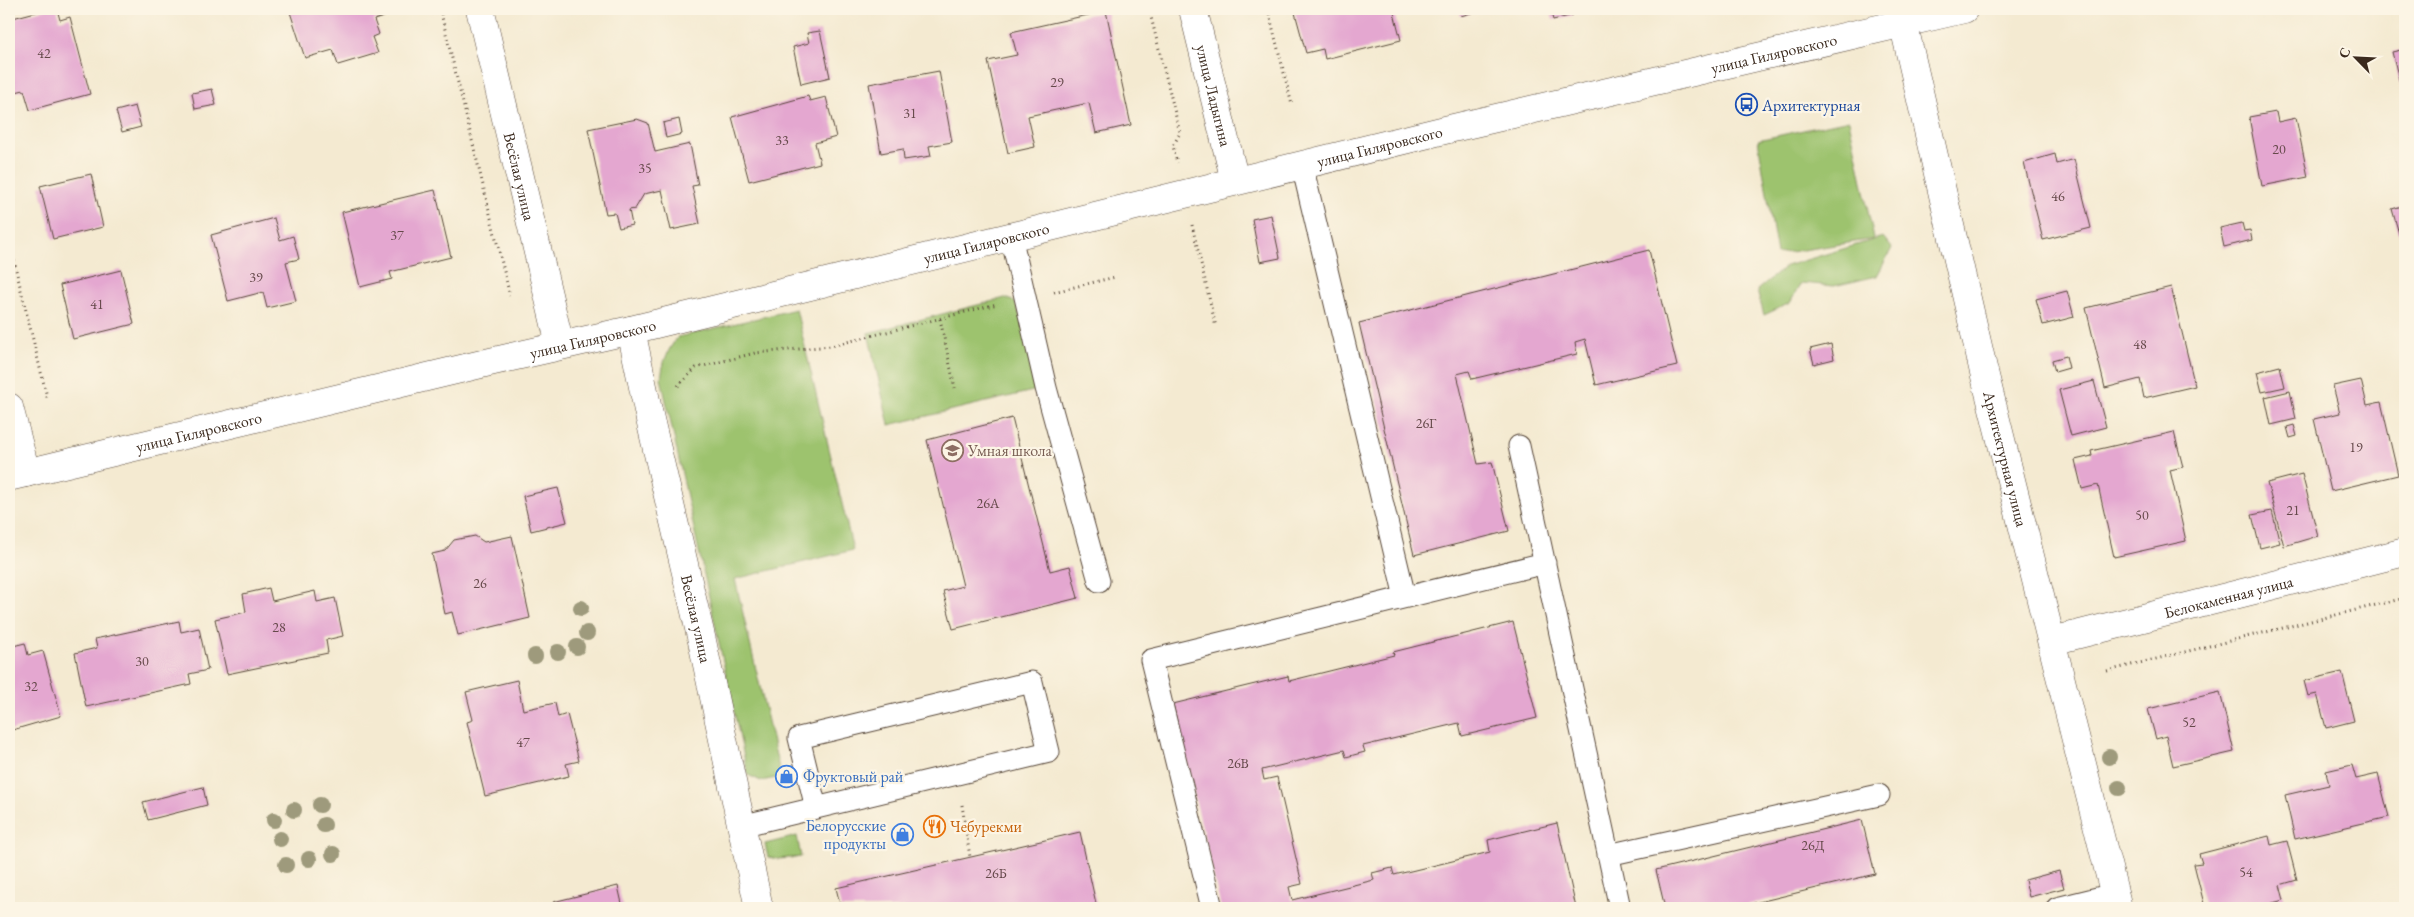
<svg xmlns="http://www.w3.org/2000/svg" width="2414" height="917" viewBox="0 0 2414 917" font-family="'EB Garamond',serif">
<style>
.green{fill:#9dc36e;stroke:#6c7646}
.building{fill:#e4a7d0}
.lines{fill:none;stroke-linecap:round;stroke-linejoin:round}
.lane-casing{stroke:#574739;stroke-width:23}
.street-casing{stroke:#574739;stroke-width:29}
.secondary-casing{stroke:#574739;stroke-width:29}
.path{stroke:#574739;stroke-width:3;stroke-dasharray:1 4;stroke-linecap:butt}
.lane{stroke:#fff;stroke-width:21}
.street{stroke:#fff;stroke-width:28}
.secondary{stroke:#fff;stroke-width:28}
.tree{fill:#9e9a7c}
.labels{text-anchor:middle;stroke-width:4.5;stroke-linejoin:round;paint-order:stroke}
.number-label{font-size:14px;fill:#65494a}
.street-label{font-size:16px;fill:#3b2a1e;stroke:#fcf5e5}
.transit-label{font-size:16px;fill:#164399;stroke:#fcf5e5;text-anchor:start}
.education-label{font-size:16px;fill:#785e54;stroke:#fcf5e5;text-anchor:start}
.shop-label{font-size:16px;fill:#366cbe;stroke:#fcf5e5;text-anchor:start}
.food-label{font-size:16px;fill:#c56008;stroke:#fcf5e5;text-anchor:start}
</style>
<rect width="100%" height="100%" fill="#fcf5e5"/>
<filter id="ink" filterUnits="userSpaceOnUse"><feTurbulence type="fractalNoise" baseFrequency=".02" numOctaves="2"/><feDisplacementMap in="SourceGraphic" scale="10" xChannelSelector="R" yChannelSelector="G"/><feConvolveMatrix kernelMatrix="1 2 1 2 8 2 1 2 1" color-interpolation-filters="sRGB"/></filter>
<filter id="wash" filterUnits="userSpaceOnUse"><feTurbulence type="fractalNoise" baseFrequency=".0096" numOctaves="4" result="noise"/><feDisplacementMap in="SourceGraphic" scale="20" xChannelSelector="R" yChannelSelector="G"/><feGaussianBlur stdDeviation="1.12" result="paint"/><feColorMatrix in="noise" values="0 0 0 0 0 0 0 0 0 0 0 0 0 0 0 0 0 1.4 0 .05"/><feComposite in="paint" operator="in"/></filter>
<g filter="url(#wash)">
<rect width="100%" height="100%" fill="#f4ead1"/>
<path class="green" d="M1849,120L1874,239L1777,254L1758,140Z
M1883,237L1892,248L1877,276L1834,286L1801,283L1790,303L1764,315L1757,290L1786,266Z
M1005,298L1015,302L1022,321L1037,390L889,425L868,333Z
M796,309L853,550L735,579L781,777L761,781L748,775L661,378C663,362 667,350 678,337Z
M797,836L801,857L778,859L768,857L765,844Z"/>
<g id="blocks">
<path class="building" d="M47,9H57L60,20L70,17L90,94L30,110L24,90L11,93L9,86V19Z
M289,9H408L374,20L379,34L372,37L378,53L338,65L333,50L305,58Z
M1294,9H1393L1401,40L1325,59L1323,49L1306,53Z
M1459,9H1484L1461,16Z
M1550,9H1571L1573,15L1553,20Z
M1106,11L1131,125L1096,133L1089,103L1028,116L1035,147L1008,153L988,61L1017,55L1011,32Z
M820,31L830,77L801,84L793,47L809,43L807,33Z
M2405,49V103L2392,52Z
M939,71L952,142L929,146L931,156L904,160L903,149L881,153L869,84Z
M212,89L216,105L195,109L192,93Z
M808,96L810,101L826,97L836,137L815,143L820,163L749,181L732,117Z
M135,106L141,127L122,132L116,111Z
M2276,112L2278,122L2296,118L2308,177L2262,186L2249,117Z
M637,119L648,123L655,152L690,144L698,185L692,186L700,224L671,230L662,190L644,194L635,209L629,210L632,225L619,228L615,213L606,214L588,129Z
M679,119L682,134L666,138L663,123Z
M2055,154L2057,164L2074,159L2091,228L2043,240L2024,163Z
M91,174L103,227L53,239L40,186Z
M435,190L451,257L390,272L392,279L360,287L342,212Z
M2405,205V255L2392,209Z
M1271,215L1280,258L1260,262L1252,219Z
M274,218L280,240L293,236L299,259L286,262L296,301L267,308L263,292L228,301L211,235Z
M2242,223L2244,231L2250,230L2252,240L2224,247L2220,228Z
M1649,250L1677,366L1596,385L1585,339L1575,342L1577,354L1472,379L1469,371L1457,374L1478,464L1492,462L1509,531L1414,555L1359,323Z
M121,270L134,324L73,339L60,285Z
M2171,287L2195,386L2144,398L2140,379L2105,388L2086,308Z
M2067,291L2074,317L2043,325L2036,299Z
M1831,344L1834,359L1814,364L1810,349Z
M2066,356L2069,368L2055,372L2052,360Z
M2280,366L2285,387L2262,392L2257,372Z
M2361,380L2367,405L2381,402L2398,475L2331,491L2314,419L2340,413L2333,386Z
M2094,381L2106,427L2071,436L2059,390Z
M2290,391L2296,419L2271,425L2265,397Z
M1012,418L1050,571L1070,566L1078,598L953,629L943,591L963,586L927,440Z
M2294,425L2297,436L2290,438L2287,427Z
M2174,432L2183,467L2170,470L2186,541L2114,557L2098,485L2082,489L2075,460L2092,456L2091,451Z
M2302,474L2318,536L2284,546L2267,483Z
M558,488L567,522L531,531L523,496Z
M2272,511L2280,543L2260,548L2252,515Z
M475,536L484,542L512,536L530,618L458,635L452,612L445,614L432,554L445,551L454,540Z
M269,588L272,601L315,591L317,602L335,598L343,636L326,640L328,653L227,674L215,619L246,612L243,594Z
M179,621L181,632L199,628L208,670L189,674L191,684L86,707L75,653L97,648L95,639Z
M1513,622L1537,718L1462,736L1459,723L1363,746L1365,752L1346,757L1344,750L1262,770L1264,780L1277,777L1302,884L1289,887L1292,900L1374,880L1372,873L1392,868L1394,875L1490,852L1488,840L1557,823L1576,908H1221L1173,704L1288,676L1289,681L1394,655L1393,652Z
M25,643L28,655L43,651L61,716L9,731V647Z
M2342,672L2354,721L2326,728L2317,694L2308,696L2304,681Z
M517,680L523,710L555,703L558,717L567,714L579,761L566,764L569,776L485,796L467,722L473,720L466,692Z
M2220,692L2234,752L2173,766L2166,736L2156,739L2148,709Z
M2352,765L2356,779L2378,774L2389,817L2295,839L2285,795L2329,785L2326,771Z
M203,787L207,805L148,820L143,802Z
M1862,820L1875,874L1734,908H1665L1656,870Z
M1080,832L1097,908H841L836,888Z
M2269,836L2271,845L2287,841L2297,880L2280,885L2284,900L2253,908H2205L2194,864L2202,863L2199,854Z
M2059,871L2064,888L2029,897L2025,880Z
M618,886L623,908H554L553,902Z"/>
</g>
</g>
<g filter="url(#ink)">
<use href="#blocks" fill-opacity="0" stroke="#574739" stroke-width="1"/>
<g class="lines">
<defs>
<path id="lane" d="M1302,165L1405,597
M1011,236L1046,388L1099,581
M1519,446L1620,908
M741,826L1049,752L1032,682L799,738L816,808
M1608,855L1879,795
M1212,908L1151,660L1545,563
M2057,908L2114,894"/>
<g id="street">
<path id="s1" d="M480,9L560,345"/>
<path id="s2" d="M1193,9L1235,181"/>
<path id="s3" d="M1900,9L1983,368L2118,908"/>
<path id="s4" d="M631,330L649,415L702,641L759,908"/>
<path d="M9,407L26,473"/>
<path id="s5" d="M2052,641L2405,552"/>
</g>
<g id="secondary">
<path id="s6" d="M9,477L494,361L631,330L1449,129L1964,9"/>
</g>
</defs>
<use href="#lane" class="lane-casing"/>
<use href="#street" class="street-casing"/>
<use href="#secondary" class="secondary-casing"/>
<path class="path" d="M440,9L510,296
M1149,9L1180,133L1173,146L1177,163
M1268,9L1292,105
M1192,225L1216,327
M9,241L48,401
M1054,292L1115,277
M940,319L955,388
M678,386L696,368L755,353L831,346L997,304
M2107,671L2405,598
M962,805L970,857"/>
<use href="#lane" class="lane"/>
<use href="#street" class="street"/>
<use href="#secondary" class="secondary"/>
</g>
<g class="tree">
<circle cx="581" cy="608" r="8"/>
<circle cx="587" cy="633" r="8"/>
<circle cx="577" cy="647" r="8"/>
<circle cx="558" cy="652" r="8"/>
<circle cx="535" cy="656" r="8"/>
<circle cx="2109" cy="757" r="8"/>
<circle cx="2119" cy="788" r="8"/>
<circle cx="320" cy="805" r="8"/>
<circle cx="294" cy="810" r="8"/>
<circle cx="274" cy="820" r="8"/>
<circle cx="324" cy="825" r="8"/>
<circle cx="280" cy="839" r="8"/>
<circle cx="333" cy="854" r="8"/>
<circle cx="309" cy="859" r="8"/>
<circle cx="286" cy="865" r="8"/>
</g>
</g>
<defs>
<symbol id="bus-ring" viewBox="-11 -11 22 22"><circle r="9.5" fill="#fcf5e5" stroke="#1a4fb4" stroke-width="1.5"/><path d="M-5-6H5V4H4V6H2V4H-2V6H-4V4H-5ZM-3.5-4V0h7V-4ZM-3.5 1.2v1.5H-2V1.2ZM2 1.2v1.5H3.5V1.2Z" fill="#1a4fb4"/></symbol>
<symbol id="school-ring" viewBox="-11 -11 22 22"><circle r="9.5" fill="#fcf5e5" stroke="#8d6e63" stroke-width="1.5"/><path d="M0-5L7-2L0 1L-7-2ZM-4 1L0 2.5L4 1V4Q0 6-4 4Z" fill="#8d6e63"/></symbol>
<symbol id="shop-ring" viewBox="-11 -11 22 22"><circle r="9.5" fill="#fcf5e5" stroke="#3f7fe0" stroke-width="1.5"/><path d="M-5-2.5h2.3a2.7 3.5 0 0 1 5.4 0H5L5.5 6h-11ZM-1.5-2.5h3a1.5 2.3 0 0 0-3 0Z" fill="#3f7fe0"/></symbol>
<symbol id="restaurant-ring" viewBox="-11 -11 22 22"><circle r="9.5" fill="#fcf5e5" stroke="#e8710a" stroke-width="1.5"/><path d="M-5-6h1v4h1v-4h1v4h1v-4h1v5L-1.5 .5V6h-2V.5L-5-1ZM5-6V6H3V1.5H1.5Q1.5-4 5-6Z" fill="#e8710a"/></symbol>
</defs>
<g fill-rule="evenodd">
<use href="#bus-ring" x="1734" y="92" width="25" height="25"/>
<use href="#school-ring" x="940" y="438" width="25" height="25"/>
<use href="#shop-ring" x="774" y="764" width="25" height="25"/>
<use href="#restaurant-ring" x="922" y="814" width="25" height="25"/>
<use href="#shop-ring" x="890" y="822" width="25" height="25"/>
</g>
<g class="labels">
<g class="number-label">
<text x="44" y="58">42</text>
<text x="1057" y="87">29</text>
<text x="910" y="118">31</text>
<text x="782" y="145">33</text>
<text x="2279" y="154">20</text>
<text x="645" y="173">35</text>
<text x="2058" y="201">46</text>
<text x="397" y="240">37</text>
<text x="256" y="282">39</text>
<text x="97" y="309">41</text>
<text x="2140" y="349">48</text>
<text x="1426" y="428">26Г</text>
<text x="2356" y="452">19</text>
<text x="988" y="508">26А</text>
<text x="2293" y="515">21</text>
<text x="2142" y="520">50</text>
<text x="480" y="588">26</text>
<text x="279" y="632">28</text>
<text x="142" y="666">30</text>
<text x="31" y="691">32</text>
<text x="2189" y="727">52</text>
<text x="523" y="747">47</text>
<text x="1238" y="768">26В</text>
<text x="1813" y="850">26Д</text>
<text x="2246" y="877">54</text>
<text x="996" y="878">26Б</text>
</g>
<g class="street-label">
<text dy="6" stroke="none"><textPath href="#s6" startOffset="1815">улица Гиляровского</textPath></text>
<text dy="6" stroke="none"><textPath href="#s2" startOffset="89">улица Ладыгина</textPath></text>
<text dy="6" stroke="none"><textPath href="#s6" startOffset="1410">улица Гиляровского</textPath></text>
<text dy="6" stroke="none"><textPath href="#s1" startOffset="172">Весёлая улица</textPath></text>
<text dy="6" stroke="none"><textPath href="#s6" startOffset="1005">улица Гиляровского</textPath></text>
<text dy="6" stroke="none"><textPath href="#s6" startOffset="600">улица Гиляровского</textPath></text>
<text dy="6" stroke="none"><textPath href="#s6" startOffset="195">улица Гиляровского</textPath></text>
<text dy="6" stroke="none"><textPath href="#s3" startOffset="462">Архитектурная улица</textPath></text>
<text dy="6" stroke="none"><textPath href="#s5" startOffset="182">Белокаменная улица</textPath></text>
<text dy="6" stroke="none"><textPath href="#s4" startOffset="296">Весёлая улица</textPath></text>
</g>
<g class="transit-label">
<text x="1762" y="111">Архитектурная</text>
</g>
<g class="education-label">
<text x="968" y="456">Умная школа</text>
</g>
<g class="shop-label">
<text x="803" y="782">Фруктовый рай</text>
<text x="886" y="831" text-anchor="end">Белорусские<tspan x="886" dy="18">продукты</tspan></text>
</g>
<g class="food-label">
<text x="950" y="832">Чебурекми</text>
</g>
</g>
<rect width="2414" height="917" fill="none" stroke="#fcf5e5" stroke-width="30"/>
<g transform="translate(2356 58) rotate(294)" stroke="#fcf5e5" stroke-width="4" paint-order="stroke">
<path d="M0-4L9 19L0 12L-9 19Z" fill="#3b2a1e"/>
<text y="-8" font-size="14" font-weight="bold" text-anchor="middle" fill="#3b2a1e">С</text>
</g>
</svg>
